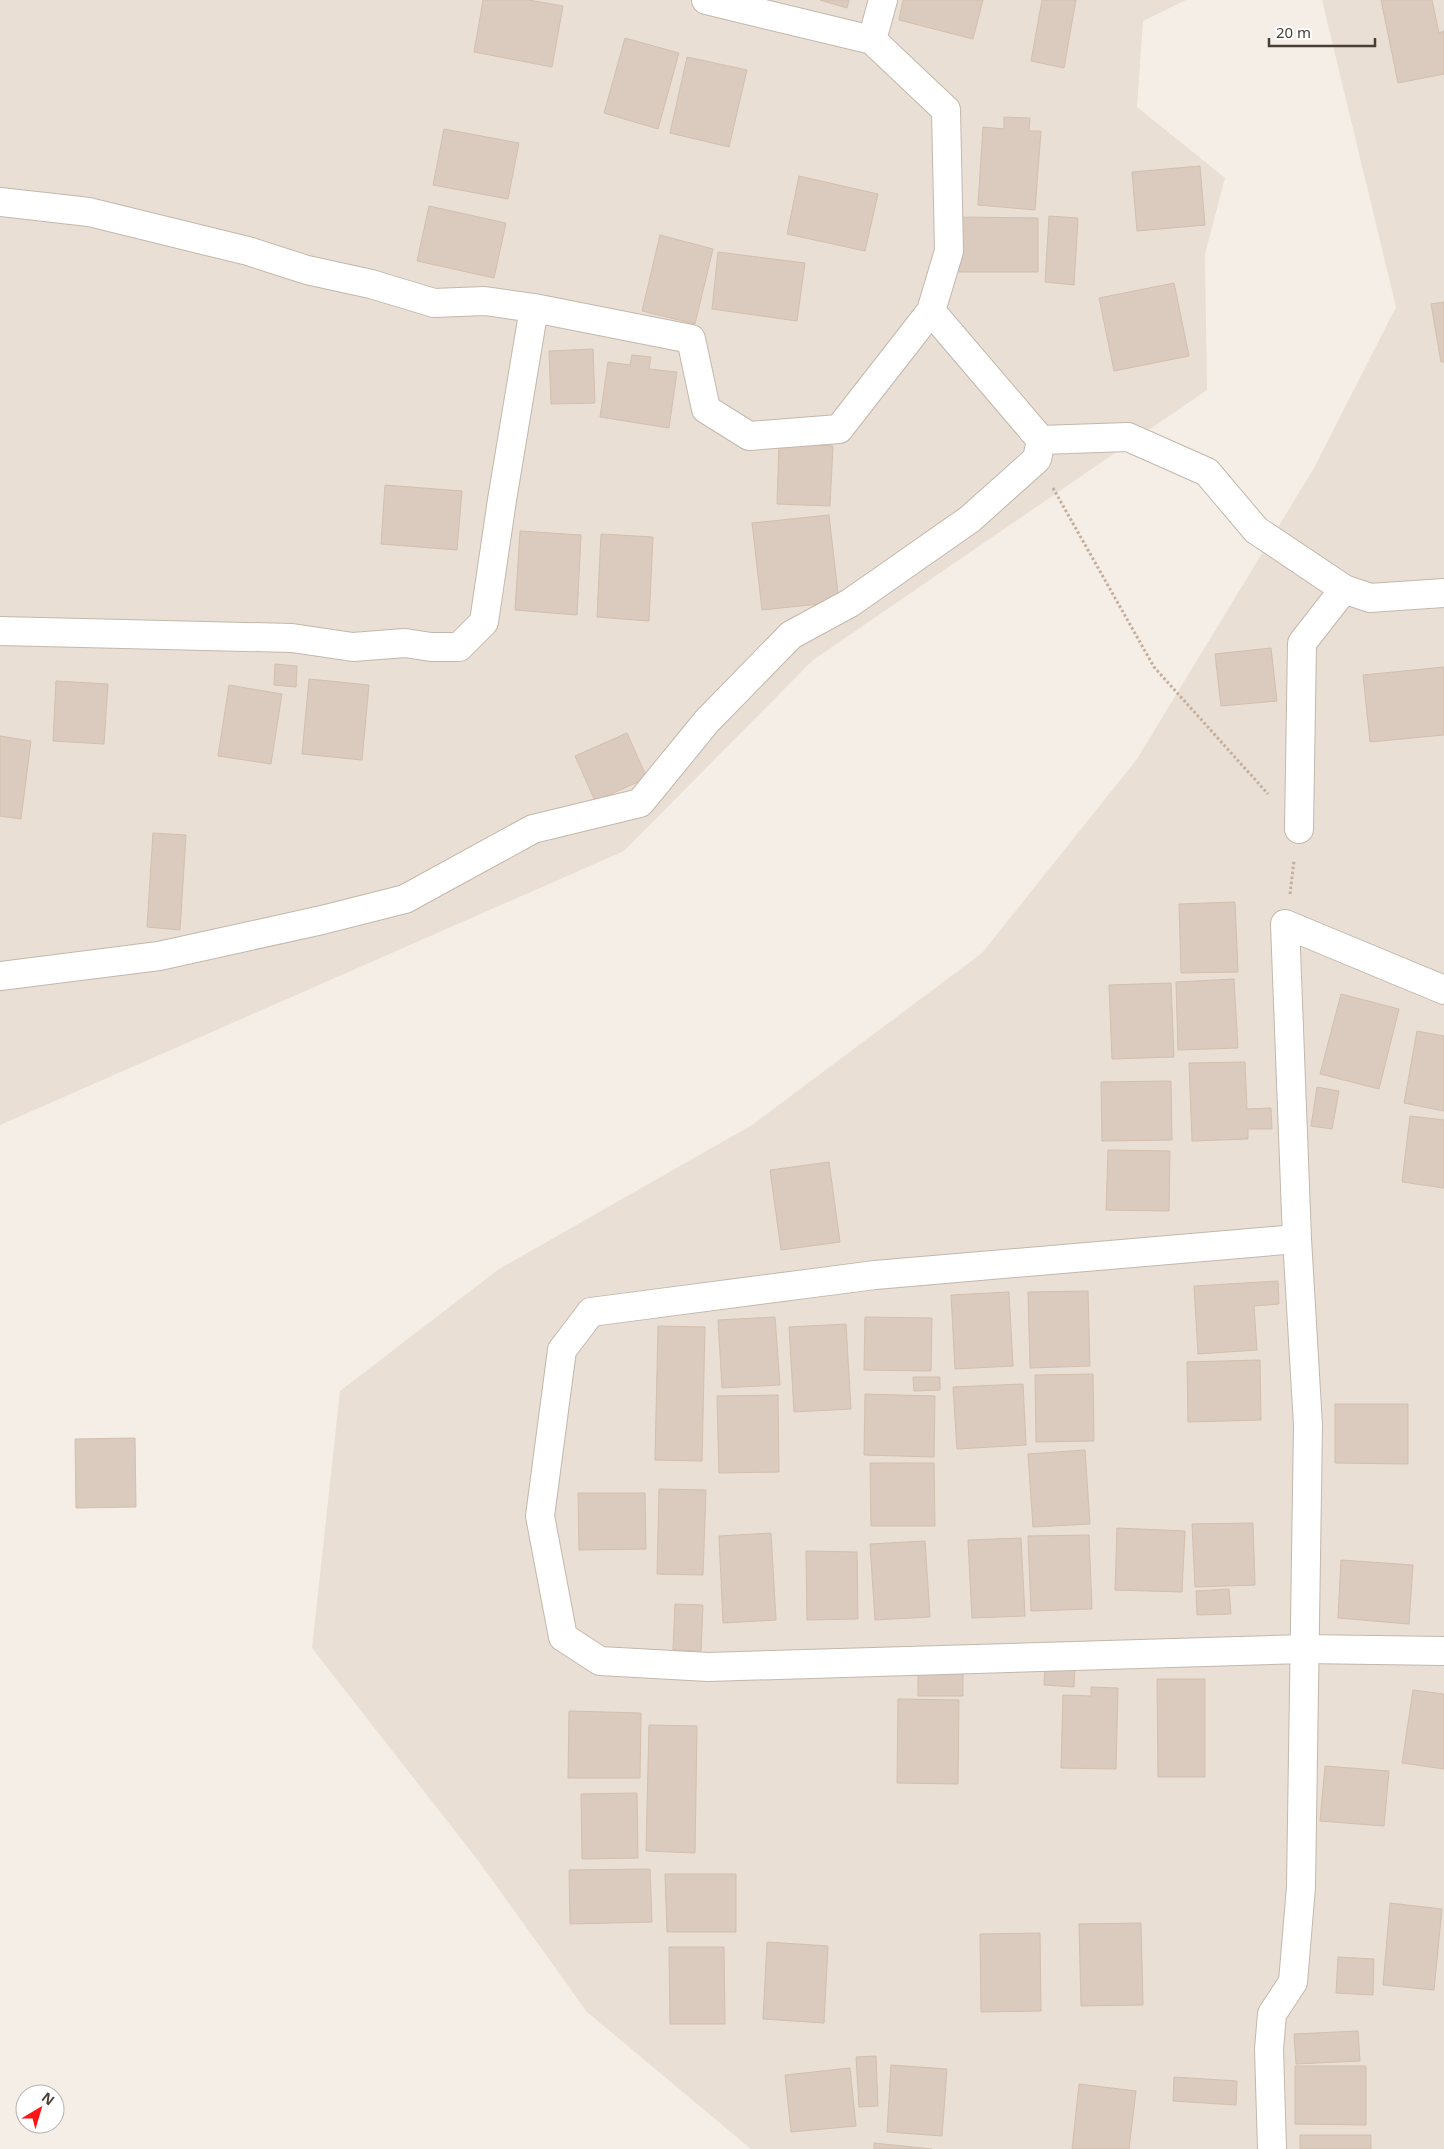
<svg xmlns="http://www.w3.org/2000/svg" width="1444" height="2149" viewBox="0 0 1444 2149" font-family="'Noto Sans',sans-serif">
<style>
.residential{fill:#e9dfd4}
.building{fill:#dacbbe;stroke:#d3bfae}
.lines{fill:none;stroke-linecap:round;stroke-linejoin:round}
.minor-casing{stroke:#c4b7ac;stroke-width:30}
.path{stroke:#c4ae99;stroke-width:3;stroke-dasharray:2.5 2.5;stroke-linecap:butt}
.minor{stroke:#fff;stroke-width:28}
</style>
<rect width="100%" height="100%" fill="#f5eee7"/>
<path class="residential" d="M0,0H1186L1143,21L1137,107L1225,178L1205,254L1207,390L813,660L624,851L0,1125Z
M1322,0H1444V2149H751L587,2012L480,1863L312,1648L340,1391L499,1269L752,1125L982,953L1137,759L1314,468L1396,307Z"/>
<path class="building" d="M483,0H529L563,6L552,67L474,52Z
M820,0H849L847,8Z
M903,0H983L973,39L899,20Z
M1042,0H1076L1064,68L1031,61Z
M1381,0H1432L1439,33L1444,31V74L1398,83Z
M625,38L679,53L658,129L604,113Z
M687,57L747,70L729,147L670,133Z
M1004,117L1030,118L1029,131H1041L1035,210L978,205L983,127L1004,129Z
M444,129L519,143L508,199L433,185Z
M1200,166L1205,225L1137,231L1132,172Z
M799,176L878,194L865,251L787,234Z
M429,206L506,223L494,278L417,261Z
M1049,216L1078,218L1074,285L1045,282Z
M960,217L1038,218V272H959Z
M660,235L713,249L695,324L642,311Z
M718,252L805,263L797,321L712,309Z
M1174,283L1189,356L1114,371L1099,298Z
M1444,302V362H1441L1431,304Z
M593,349L595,403L551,404L549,351Z
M632,355L651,357L649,369L677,372L669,428L600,417L608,362L630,365Z
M779,443L833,446L830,506L777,504Z
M385,485L462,491L457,550L381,544Z
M829,515L839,602L762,610L752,523Z
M520,531L581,535L577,615L515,610Z
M601,534L653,537L649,621L597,617Z
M1271,648L1277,701L1221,706L1215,654Z
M275,664L297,666L296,687L274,685Z
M1444,667V735L1370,742L1363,675Z
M309,679L369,685L362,760L302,754Z
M56,681L108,684L104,744L53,741Z
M229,685L282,694L271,764L218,756Z
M627,733L647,778L595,801L575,756Z
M0,736L31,741L21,819L0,816Z
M153,833L186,835L180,930L147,927Z
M1235,902L1238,972L1181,973L1179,904Z
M1234,979L1238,1048L1178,1050L1176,982Z
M1171,983L1174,1057L1112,1059L1109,985Z
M1341,994L1399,1009L1379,1089L1320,1074Z
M1417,1031L1444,1036V1111L1404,1103Z
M1245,1062L1247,1109L1271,1108L1272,1129H1248V1139L1192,1141L1189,1063Z
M1171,1081L1172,1140L1102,1141L1101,1082Z
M1317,1087L1339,1091L1332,1129L1311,1126Z
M1410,1116L1444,1120V1188L1402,1182Z
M1108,1150L1170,1151L1169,1211L1106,1210Z
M829,1162L840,1242L781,1250L770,1170Z
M1278,1281L1279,1304L1254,1306L1257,1350L1198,1354L1194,1286Z
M1088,1291L1090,1366L1030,1368L1028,1292Z
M1009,1292L1013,1366L955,1369L951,1295Z
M775,1317L780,1385L722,1388L718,1320Z
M865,1317L932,1318L931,1371L864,1370Z
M846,1324L851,1409L794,1412L789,1327Z
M658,1326L705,1327L702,1461L655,1460Z
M1260,1360L1261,1420L1188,1422L1187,1362Z
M1093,1374L1094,1441L1036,1442L1035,1375Z
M913,1377H940V1390L914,1391Z
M1023,1384L1026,1445L957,1449L953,1387Z
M865,1394L935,1396L934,1457L864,1455Z
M778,1395L779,1472L719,1473L717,1396Z
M1335,1404H1408V1464L1335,1463Z
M135,1438L136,1507L76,1508L75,1439Z
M1085,1450L1090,1524L1033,1527L1028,1454Z
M870,1463H934L935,1526H871Z
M659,1489L706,1490L703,1575L657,1574Z
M578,1493H645L646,1549L579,1550Z
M1253,1523L1255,1585L1195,1587L1192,1524Z
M1117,1528L1185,1531L1182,1592L1115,1590Z
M771,1533L776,1620L723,1623L719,1536Z
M1089,1535L1092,1609L1031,1611L1028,1536Z
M1021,1538L1025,1616L972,1618L968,1540Z
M925,1541L930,1617L875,1620L870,1544Z
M806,1551L857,1552L858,1619L807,1620Z
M1341,1560L1413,1565L1409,1624L1338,1618Z
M1229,1589L1231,1614L1197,1615L1196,1591Z
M675,1604L703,1605L701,1651L673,1650Z
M1045,1665L1075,1667L1074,1687L1044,1685Z
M918,1673H963V1696H918Z
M1157,1679H1205V1777H1158Z
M1091,1687L1118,1688L1116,1769L1061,1768L1063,1695L1091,1696Z
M1413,1690L1444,1694V1769L1402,1763Z
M898,1699L959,1700L958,1784L897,1783Z
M569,1711L641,1713L640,1778H568Z
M649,1725L697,1726L695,1853L646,1851Z
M1325,1766L1389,1771L1384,1826L1320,1821Z
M637,1793L638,1858L582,1859L581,1794Z
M650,1869L652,1922L570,1924L569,1870Z
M665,1874H736V1932H667Z
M1390,1903L1442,1909L1434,1990L1383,1985Z
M1141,1923L1143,2005L1081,2006L1079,1924Z
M1040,1933L1041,2011L981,2012L980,1934Z
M767,1942L828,1946L824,2023L763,2019Z
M669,1947H724L725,2024H670Z
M1338,1957L1374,1959L1373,1995L1336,1993Z
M1358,2031L1360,2061L1296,2064L1294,2034Z
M876,2056L878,2106L859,2107L856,2057Z
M891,2065L947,2069L942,2136L887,2132Z
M1295,2066H1366V2125L1295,2124Z
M850,2068L856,2126L791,2132L785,2075Z
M1174,2077L1237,2081L1236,2105L1173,2101Z
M1079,2084L1136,2091L1129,2149H1072Z
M1300,2135H1371V2149H1300Z
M874,2143L932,2149H874Z"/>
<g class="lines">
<defs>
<path id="minor" d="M706,0L872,40
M883,0L872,40L946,110L949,251L931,311
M0,202L89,212L248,251L307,270L371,284L434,303L485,301L534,308L691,339L706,409L749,436L839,429L931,311L1041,440L1037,459L970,519L850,603L791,635L707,721L640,803L533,829L405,899L322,920L159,956L0,976
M1041,440L1128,437L1207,472L1256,530L1344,589L1370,598L1444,593
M0,631L292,638L353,647L405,643L431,647H459L484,622L502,500L534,308
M1299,829L1302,643L1344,589
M1297,1239L875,1275L591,1312L562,1350L540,1516L563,1637L600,1661L708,1667L1304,1649L1444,1651
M1272,2149L1269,2049L1272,2014L1293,1982L1301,1887L1308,1425L1297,1239L1285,924L1444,990"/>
</defs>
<use href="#minor" class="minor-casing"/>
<path class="path" d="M1053,488L1154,667L1268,794
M1290,894L1294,861"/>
<use href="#minor" class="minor"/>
</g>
<g transform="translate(40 2109) rotate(38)"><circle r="24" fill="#ffffff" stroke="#b6b2ae"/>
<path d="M0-4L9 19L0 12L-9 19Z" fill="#ff1415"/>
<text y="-8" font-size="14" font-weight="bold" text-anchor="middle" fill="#483e35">N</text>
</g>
<path d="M1269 38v8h106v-8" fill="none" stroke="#483e35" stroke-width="2.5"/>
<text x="1276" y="38" font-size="15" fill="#483e35" stroke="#ffffff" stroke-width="4" paint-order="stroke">20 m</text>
</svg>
